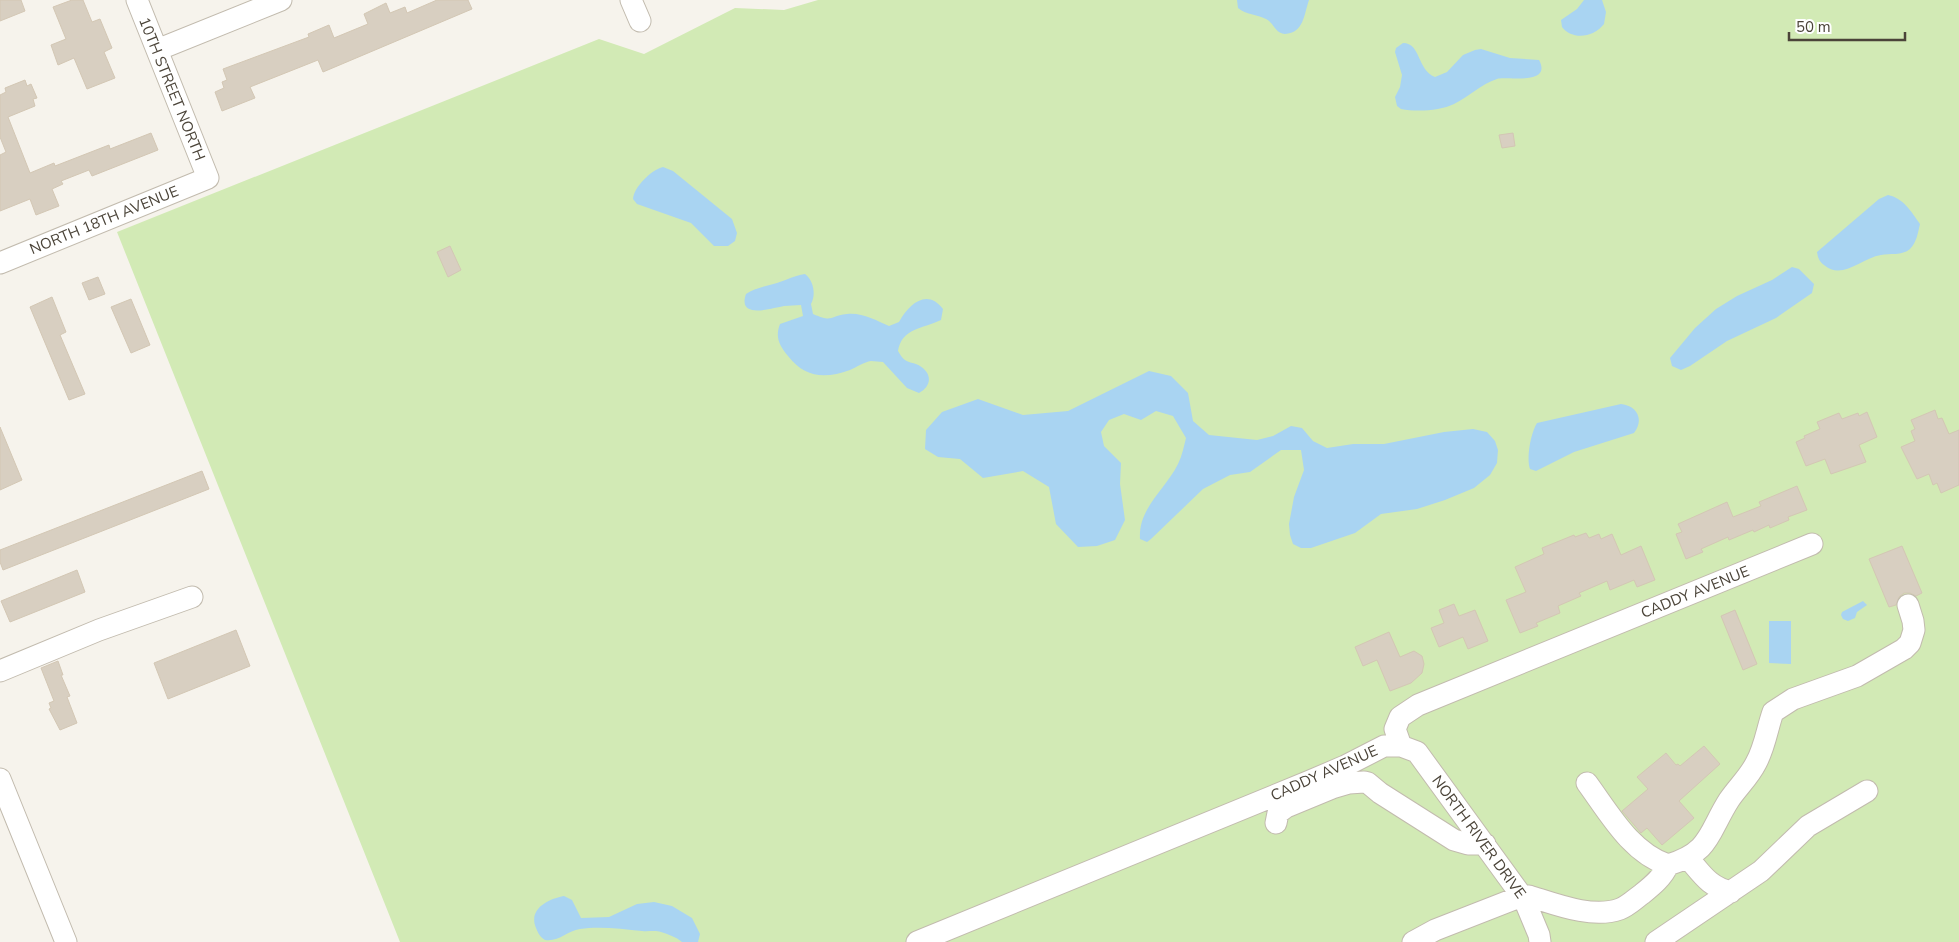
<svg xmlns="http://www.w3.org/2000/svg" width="1959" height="942" viewBox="0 0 1959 942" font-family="'Nunito Sans',sans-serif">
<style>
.green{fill:#d2eab5}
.water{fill:#a9d4f2}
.building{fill:#d8cfc1;stroke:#d3c7b4}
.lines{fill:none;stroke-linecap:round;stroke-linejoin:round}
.minor-casing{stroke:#c2bbae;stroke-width:23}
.minor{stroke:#fff;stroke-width:21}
.labels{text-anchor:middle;stroke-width:4;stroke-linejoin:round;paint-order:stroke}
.street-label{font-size:15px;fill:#4b4439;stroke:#fff}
</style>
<rect width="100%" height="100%" fill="#f6f3ec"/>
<path class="green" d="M818,0H1959V942H400L117,232L599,39L644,54L735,8L784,10Z"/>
<path class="water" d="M1237,0H1309C1304,14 1304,33 1285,34C1275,33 1274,23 1266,19C1257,14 1246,15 1238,8Z
M1584,0H1602L1606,12L1604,24C1594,37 1573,41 1562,27L1561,20L1577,9Z
M1403,43C1421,43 1417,70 1435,77L1447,72L1463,55L1475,50L1481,49L1510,58L1539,60C1553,86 1505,76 1497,79C1481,84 1469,97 1454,104C1440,111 1416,112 1401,109L1397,106L1395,97L1400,87L1402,75L1395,52L1396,48Z
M663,167L673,171L732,219L737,233L735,241L728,246H714L691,223L637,204L633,199C634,187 651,170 663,167Z
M1888,195C1903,198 1911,211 1920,224C1918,232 1917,242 1910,249C1902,256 1890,253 1881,255C1861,258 1842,281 1824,265C1819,261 1818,258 1817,252L1879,199Z
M1792,267L1799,269L1814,284L1812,293L1776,318L1727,341L1690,366L1681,370L1672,366L1670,358L1695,328L1716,309L1737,296L1772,280Z
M805,274C814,281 816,295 811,304L813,314C834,323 828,316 847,314C861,312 876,320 889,326L899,322C909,304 927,288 943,309L941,320C922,329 902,328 898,351C900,354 902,358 905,360C909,363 916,363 920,366C933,374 931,387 919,393L907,388L883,362C879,362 875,361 871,361C864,362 857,367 850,370C825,379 805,378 788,356C779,345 775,337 780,324L803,316L801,305C795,305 790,306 784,306C772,308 737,320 746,294C755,288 767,286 777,283C789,279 793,276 805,274Z
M1149,371L1171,376L1188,393L1193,421L1209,435L1257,440L1273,436L1291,426L1302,428L1313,441L1327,448L1353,444H1384L1444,432L1473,429L1487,432L1495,441L1498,450L1497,463L1490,475L1474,488L1445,500L1417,509L1381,514L1355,533L1311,548H1301L1293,544L1290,535L1289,524L1294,497L1304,470L1301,450H1281L1250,472L1230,475L1203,489L1151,539L1147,542L1140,539C1138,508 1165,490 1178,464C1182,456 1184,446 1186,438L1173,416L1156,411L1141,420L1124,414L1109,420L1101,432L1104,446L1121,463L1120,484L1125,520L1115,540L1097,546L1078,547L1056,524L1049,487L1023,471L983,478L960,459L938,457L925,449L926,430L942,412L978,399L1023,415L1068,411Z
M1621,404C1638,406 1644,420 1634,433L1574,452L1536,471L1530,469C1526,458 1531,432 1537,423Z
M1863,601L1867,605L1857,612L1855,618L1848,621L1843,619L1841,615L1842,612Z
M1769,621H1791V664L1769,663Z
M564,896L572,900L581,918L609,917L637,904L654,902L672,906L692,918L700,934L698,942H682C676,937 668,934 661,932C655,930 648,932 642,931C622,929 599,926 580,929C567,931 559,942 545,940C540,937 538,933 536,928C528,909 548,899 564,896Z"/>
<path class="building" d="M0,0H21L25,11L0,21Z
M72,0H83L92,22L100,19L112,48L104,52L115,78L87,89L74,58L58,65L51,45L66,39L53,7Z
M437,0H468L472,9L323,72L318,60L250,87L255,98L222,111L215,92L224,88L222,82L227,80L223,69L309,37L308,34L329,25L334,38L368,24L364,14L386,3L390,13L405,7L407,13Z
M25,80L27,86L31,84L37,98L33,99L35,106L8,117L30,173L54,163L55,166L109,145L110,149L151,133L158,150L92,176L89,170L61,181L63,184L52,189L59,206L36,215L30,199L0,211V155L6,152L0,137V95L6,92L5,88Z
M1513,133L1515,146L1502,148L1499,135Z
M450,246L461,270L448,277L437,252Z
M98,277L105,294L89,300L82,283Z
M52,297L66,332L60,335L85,394L69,400L30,307Z
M131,299L150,345L131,353L111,307Z
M1935,410L1938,419L1942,418L1949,434L1959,430V485L1941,493L1937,483L1933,485L1929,474L1917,479L1901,447L1915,441L1911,431L1915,429L1911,420Z
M1867,412L1877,437L1859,445L1866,462L1831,474L1825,459L1806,466L1796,442L1805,438L1804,436L1820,429L1817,422L1839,413L1842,419L1858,413L1859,416Z
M0,427L22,480L0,490Z
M202,471L209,489L3,570L0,562V550Z
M1797,486L1807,510L1788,517L1789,520L1770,528L1769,525L1754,532L1753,530L1729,540L1728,537L1701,549L1703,552L1686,559L1676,534L1682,532L1678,524L1727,502L1733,517L1761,506L1759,502Z
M1586,533L1589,538L1599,534L1601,539L1612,534L1621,555L1641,546L1655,580L1637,587L1634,580L1610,590L1607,581L1579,593L1581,596L1558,606L1560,613L1536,623L1538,626L1520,633L1506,600L1526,592L1515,567L1544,554L1542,548L1574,535L1575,537Z
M1902,546L1922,593L1916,596L1910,593H1904L1899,597L1896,605L1889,607L1869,559Z
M77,570L85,592L10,622L1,601Z
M1454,604L1459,616L1475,610L1488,641L1468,649L1463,637L1439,647L1431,628L1444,623L1439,610Z
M1735,610L1757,664L1743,670L1721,616Z
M236,630L250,666L168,699L154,663Z
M1389,632L1400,657L1414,651L1422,656L1424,664L1422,673L1411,683L1390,691L1377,660L1363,666L1355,647Z
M58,661L63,675H61L70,696L67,697L77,723L60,730L49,709L51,708L49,703L54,701L41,668Z
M1704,746L1720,764L1679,801L1694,818L1662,845L1647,828L1641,833L1622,811L1648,789L1637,777L1666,753L1676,765L1678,764L1680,766Z"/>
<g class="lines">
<defs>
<path id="minor" d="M631,0L640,21
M157,50L281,0
M0,263L208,178L137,0
M0,671L99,630L192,597
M1401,746L1395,729L1400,717L1418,705L1812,544
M0,779L66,942
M1587,783C1609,813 1631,853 1668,865
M1276,823L1278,813L1286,807L1332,788L1349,783L1364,782L1368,783L1380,793L1454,840L1468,844H1485
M1688,858C1702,874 1709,887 1731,892
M917,942L1310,781L1345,766L1384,746H1401L1417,752L1524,899L1539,935L1540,942
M1413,942L1435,930L1522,896H1529C1555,904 1592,919 1620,909C1628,906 1635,899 1642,894C1652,886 1663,877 1668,865C1711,852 1708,833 1729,800C1737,788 1749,777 1756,763C1765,747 1767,729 1773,712L1793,699L1857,676L1904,649L1910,643L1914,630L1913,621L1908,605
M1656,942L1761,871L1808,826L1867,791"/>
</defs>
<use href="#minor" class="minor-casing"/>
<use href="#minor" class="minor"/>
</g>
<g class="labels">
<g class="street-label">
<text transform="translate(172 89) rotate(68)" y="5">10TH STREET NORTH</text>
<text transform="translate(104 220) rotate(-22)" y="5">NORTH 18TH AVENUE</text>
<text transform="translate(1695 592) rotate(-22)" y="5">CADDY AVENUE</text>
<text transform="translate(1324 773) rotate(-24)" y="5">CADDY AVENUE</text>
<text transform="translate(1479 837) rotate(54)" y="5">NORTH RIVER DRIVE</text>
</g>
</g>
<path d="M1789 32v8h116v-8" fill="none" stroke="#4b4439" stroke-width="2.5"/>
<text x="1796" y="32" font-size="15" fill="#4b4439" stroke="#ffffff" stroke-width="4" paint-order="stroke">50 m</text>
</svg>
